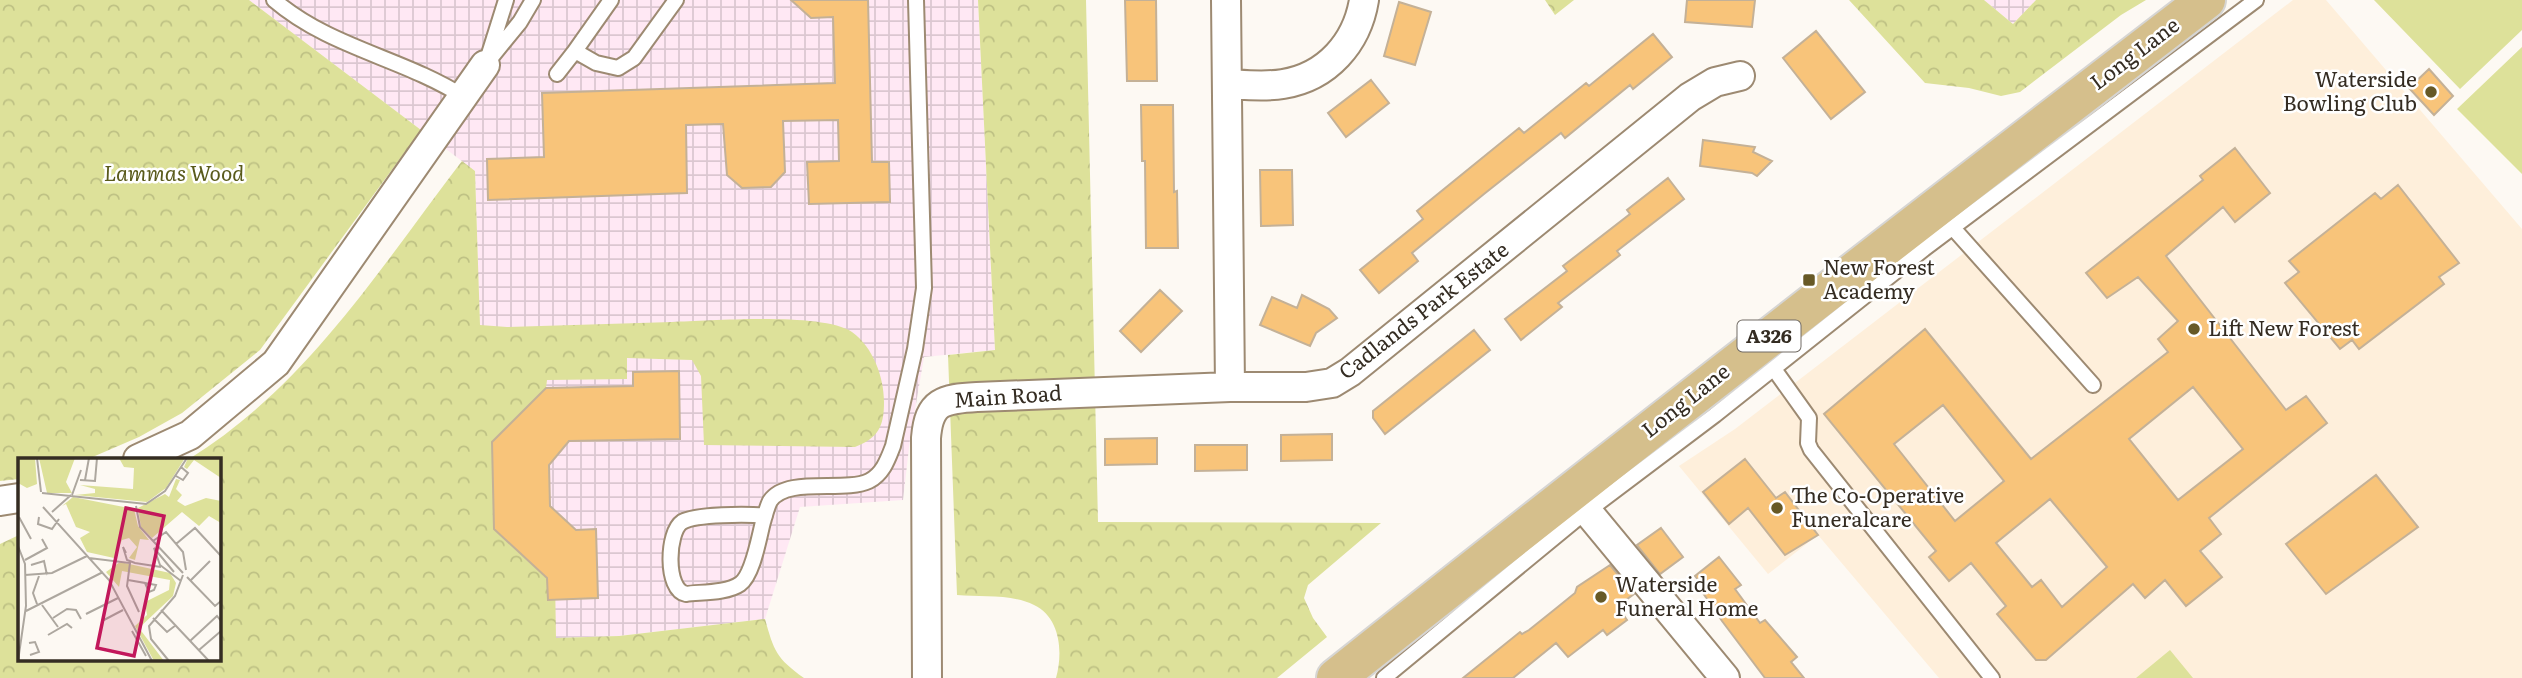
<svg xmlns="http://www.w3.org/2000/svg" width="2522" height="678" viewBox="0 0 2522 678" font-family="Literata,serif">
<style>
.built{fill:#feefdb}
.industrial{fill:url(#industrial-grid)}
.grass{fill:#dde19a}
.forest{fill:url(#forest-crowns)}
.building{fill:#f8c47a;stroke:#c4b197;stroke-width:2;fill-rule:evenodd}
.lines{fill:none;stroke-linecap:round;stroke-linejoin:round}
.service-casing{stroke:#9d8a72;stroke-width:18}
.minor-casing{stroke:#9d8a72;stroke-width:32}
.primary-casing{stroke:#d6d5d3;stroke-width:42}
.service{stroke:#fff;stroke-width:14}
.minor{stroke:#fff;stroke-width:28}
.primary{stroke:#d5bf8c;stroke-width:38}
.poi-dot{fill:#675926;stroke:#fff;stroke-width:2.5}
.labels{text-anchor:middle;stroke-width:5;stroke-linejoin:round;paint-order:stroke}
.shield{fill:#fff;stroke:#716b64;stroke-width:2}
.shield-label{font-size:19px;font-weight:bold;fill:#342c22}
.street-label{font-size:21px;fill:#342c22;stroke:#fff}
.poi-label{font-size:21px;fill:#342c22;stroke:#fff;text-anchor:start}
.park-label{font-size:21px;font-style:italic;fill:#595a1b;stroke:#fff}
.inset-road{fill:none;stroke:#ada79f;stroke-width:2}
.view{fill:#c2185b;fill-opacity:0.15;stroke:#c2185b;stroke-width:3.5}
.inset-edge{fill:none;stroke:#342c22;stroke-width:3.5}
</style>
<defs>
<pattern id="industrial-grid" width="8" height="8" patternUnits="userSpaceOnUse" patternTransform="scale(1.75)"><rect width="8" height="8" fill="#ffe8f4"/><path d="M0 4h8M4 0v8" fill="none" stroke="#dbc7d1"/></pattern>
<pattern id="forest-crowns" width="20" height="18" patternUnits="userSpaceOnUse" patternTransform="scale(1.75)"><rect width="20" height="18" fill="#dde19a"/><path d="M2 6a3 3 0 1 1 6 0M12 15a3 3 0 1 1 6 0" fill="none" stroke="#bec184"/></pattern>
</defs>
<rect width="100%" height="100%" fill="#fdf9f3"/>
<path class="built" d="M2293,0H2326L2522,229V678H1939L1818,535L1768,574L1679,466L1735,429Z"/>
<path class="industrial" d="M249,0H978L995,350L924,357L910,439L903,500L800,507L765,619L619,636L489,640L475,171Z
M1984,0H2036L2013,24Z"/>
<path class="grass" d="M2374,0H2522V30L2460,89Z
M2522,47V174L2457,109Z
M2170,650L2193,678H2136Z"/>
<path class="forest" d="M0,0H249L421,130L260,350L182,413L139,437L88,459H19V479L0,481Z
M978,0H1086L1098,522L1381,523L1308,585L1304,598L1313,618L1327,637L1277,678H1056C1063,653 1061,618 1034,605C1013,594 981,597 957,595L948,355L995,350Z
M1545,0H1574L1555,15Z
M1849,0H1984L2013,24L2036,0H2146L2121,15L2020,92L2001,96L1969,88L1925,83Z
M462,161L475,171L480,325L507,327C562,325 617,324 672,322C710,321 822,312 852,332C873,347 884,377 884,402C884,427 878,438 855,447L704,445L701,376L692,360L627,358V379L547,380L546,388L493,442L555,578L556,638L619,636L765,619C774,651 776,658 804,678H0V544L19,535V659H219V459H189C306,387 380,268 462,161Z"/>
<path class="building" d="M791,0H868L872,162H889L890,202L809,204L807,162L839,161L838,120L783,121L785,172L771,187L742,188L727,175L723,124L686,125L687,193L488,200L487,159L544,157L542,93L835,83L833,17L811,18Z
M1125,0H1156L1157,81H1127Z
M1687,0H1755L1752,27L1685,22Z
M1399,2L1431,12L1415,65L1384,56Z
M1816,31L1865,92L1831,119L1783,58Z
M1653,34L1672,57L1633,89L1630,85L1565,138L1561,133L1484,194L1412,253L1418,261L1379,293L1360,270L1423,219L1417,211L1519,128L1524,133L1586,83L1589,86Z
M2429,69L2453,96L2434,115L2409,88Z
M1371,80L1389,103L1346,137L1328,113Z
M1141,105H1173L1174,192L1177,191L1178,248H1146L1145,161H1142Z
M1703,140L1755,147L1753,152L1772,161L1757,176L1752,173L1700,166Z
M2235,148L2270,193L2235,222L2223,207L2166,256L2286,410L2306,396L2327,423L2209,518L2221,534L2200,551L2222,577L2186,606L2165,580L2145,598L2133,584L2046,660H2036L1997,614L2006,606L1971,563L1949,581L1929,557L1936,551L1824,414L1925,329L2031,459L2168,352L2158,339L2178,321L2138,277L2107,298L2086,273L2203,180L2200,176ZM2193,387L2243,449L2178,500L2129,439ZM1943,405L2004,481L1955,521L1894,444ZM2050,499L2107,567L2062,607L2041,580L2032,587L1996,543Z
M1260,170H1292L1293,225L1261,226Z
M1668,178L1684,199L1617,251L1620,255L1558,303L1562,307L1521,340L1505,319L1567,271L1563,266L1630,214L1627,210Z
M2398,185L2459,263L2439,277L2444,284L2359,349L2352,340L2340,349L2285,283L2299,272L2289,261L2375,193L2381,199Z
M1160,290L1182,311L1141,352L1120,331Z
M1302,295L1329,309L1337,318L1316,333L1310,346L1260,325L1272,297L1297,308Z
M1474,330L1490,350L1385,434L1373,418V411Z
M679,371L680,439L569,441L549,465L550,506L576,530L596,529L598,598L548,600L547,578L494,529L492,442L546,388L633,386V372Z
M1332,434V460L1281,461V435Z
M1157,438V464L1105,465V439Z
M1195,445H1247V470L1195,471Z
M1745,459L1776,498L1785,492L1818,535L1785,555L1748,508L1729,524L1703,492Z
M2376,475L2418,527L2326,594L2286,544Z
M1661,528L1683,557L1660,574L1637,545Z
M1719,557L1741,585L1735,589L1760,623L1765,620L1797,657L1791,662L1804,678H1765L1722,621L1703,593L1706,590L1695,576Z
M1610,565L1634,594L1626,600L1629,604L1620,610L1627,620L1607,635L1603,630L1568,657L1556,643L1513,678H1463L1520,632L1522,634L1529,630L1554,610L1575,593L1577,587Z"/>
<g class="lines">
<defs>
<path id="service" d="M274,0C330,48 403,58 464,97
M611,0L575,51L596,63L618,68L634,58L676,0
M489,54L506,0
M485,65L520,22L533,0
M557,74L575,51
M1953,228L2093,385
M1774,369L1809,418L1808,443L1811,450L1992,678
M765,516C749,514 695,514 682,522C667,532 665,590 686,594C702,592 727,593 740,584C753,575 759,537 763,522C765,515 767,507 770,501C787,476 844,493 869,481C883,474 888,459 893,446L915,349L924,288L916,0
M1384,678L1573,522L1715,415L1924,249L2256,0"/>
<path id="minor" d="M1226,0L1230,387
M1228,84C1246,85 1265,87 1283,84C1327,77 1357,43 1364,0
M138,459L190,435L276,363L485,65
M1574,488L1587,511L1725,678
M0,501L19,498
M927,678L926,438C929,401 943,399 977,397L1230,387H1306L1332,383L1350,372L1690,97L1715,82L1740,76"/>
<path id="primary" d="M1336,678C1624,449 1914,224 2206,0"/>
</defs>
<use href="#service" class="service-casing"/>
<use href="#minor" class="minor-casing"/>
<use href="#primary" class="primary-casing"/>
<use href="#service" class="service"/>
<use href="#minor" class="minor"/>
<use href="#primary" class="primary"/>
</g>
<g class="poi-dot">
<circle cx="2431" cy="92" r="7"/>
<rect x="1802" y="273" width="14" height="14" rx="3.5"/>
<circle cx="2194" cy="329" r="7"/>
<circle cx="1777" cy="508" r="7"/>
<circle cx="1601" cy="597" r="7"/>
</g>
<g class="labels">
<rect class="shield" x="1737.5" y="320.5" width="63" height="31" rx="5"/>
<g class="shield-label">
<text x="1769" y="343">A326</text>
</g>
<g class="street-label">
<text transform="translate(2135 54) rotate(-37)" y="7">Long Lane</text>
<text transform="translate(1424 311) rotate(-38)" y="7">Cadlands Park Estate</text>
<text transform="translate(1008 397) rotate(-4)" y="7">Main Road</text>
<text transform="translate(1686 401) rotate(-38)" y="7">Long Lane</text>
</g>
<g class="poi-label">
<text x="2417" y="87" text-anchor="end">Waterside<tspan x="2417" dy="24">Bowling Club</tspan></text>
<text x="1823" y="275">New Forest<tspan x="1823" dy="24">Academy</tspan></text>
<text x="2208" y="336">Lift New Forest</text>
<text x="1791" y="503">The Co-Operative<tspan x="1791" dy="24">Funeralcare</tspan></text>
<text x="1615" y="592">Waterside<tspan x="1615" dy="24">Funeral Home</tspan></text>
</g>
<g class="park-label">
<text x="174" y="181">Lammas Wood</text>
</g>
</g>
<g transform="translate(18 458)">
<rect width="203" height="203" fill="#fdf9f3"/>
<path d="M0,0H17L19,26L9,30L0,25ZM21,0H57L48,24L54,35H29Z" fill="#dde19a"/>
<path d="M101,0H167L148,30L129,44L57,37L77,35V31L62,27L115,31L116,10L106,9ZM170,0H203V20L176,2L169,11L166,9ZM158,21L162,22L158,31L164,37L159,43L167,48L188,40L203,43V65L191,58L181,68L164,54L134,80L123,69L120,50L147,36L151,39ZM55,39L116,51L120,68L131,82L122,81L117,102L111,100L119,89L111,80L104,82L96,100L69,94L62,80L72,74L58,69L48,46L44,48ZM102,104L152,115L158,125L155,138L121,170L146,203H136L117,168L129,157L127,144L151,132L152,122L104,113L101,129L88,114Z" fill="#dde19a"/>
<path class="inset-road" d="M19,0L23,34M158,18L165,22L170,15L163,9M62,22L77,23L79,0M67,22L71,0M24,35L128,46L147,33L169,0M54,37L63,12M118,48L122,69L165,115M25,49L91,122L134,203M34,54L53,37M1,59L13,81M21,59L20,66L34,71L41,61M135,83L148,74L165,94L168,112M158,86L177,70L203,98M0,88L7,106L8,148L0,203M108,95L105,89L109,102L117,105L143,109M71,100L112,105L109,128L121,154M7,102L29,90L24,81M13,107L26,103L29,117M156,114L136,90L142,107L163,123M7,117L34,115L69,98M169,119L197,148L203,143M110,122L127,125L131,134L136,132L138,127L127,125M173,122L192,103M19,146L15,135L21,118M24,147L40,169M143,152L191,203M8,153L85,114M68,156L100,140M35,160L49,151L58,152L63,161M135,160L149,174L158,167M84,163L105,152M114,173L128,198M30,177L49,166L54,170M172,183L199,158L203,163M11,185L17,184L21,194L12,197M181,192L203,173M151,203L133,181L131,168L157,138L165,117"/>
<path class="view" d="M108,50L146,58L116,198L79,190Z"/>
<rect width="203" height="203" class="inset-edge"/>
</g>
</svg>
